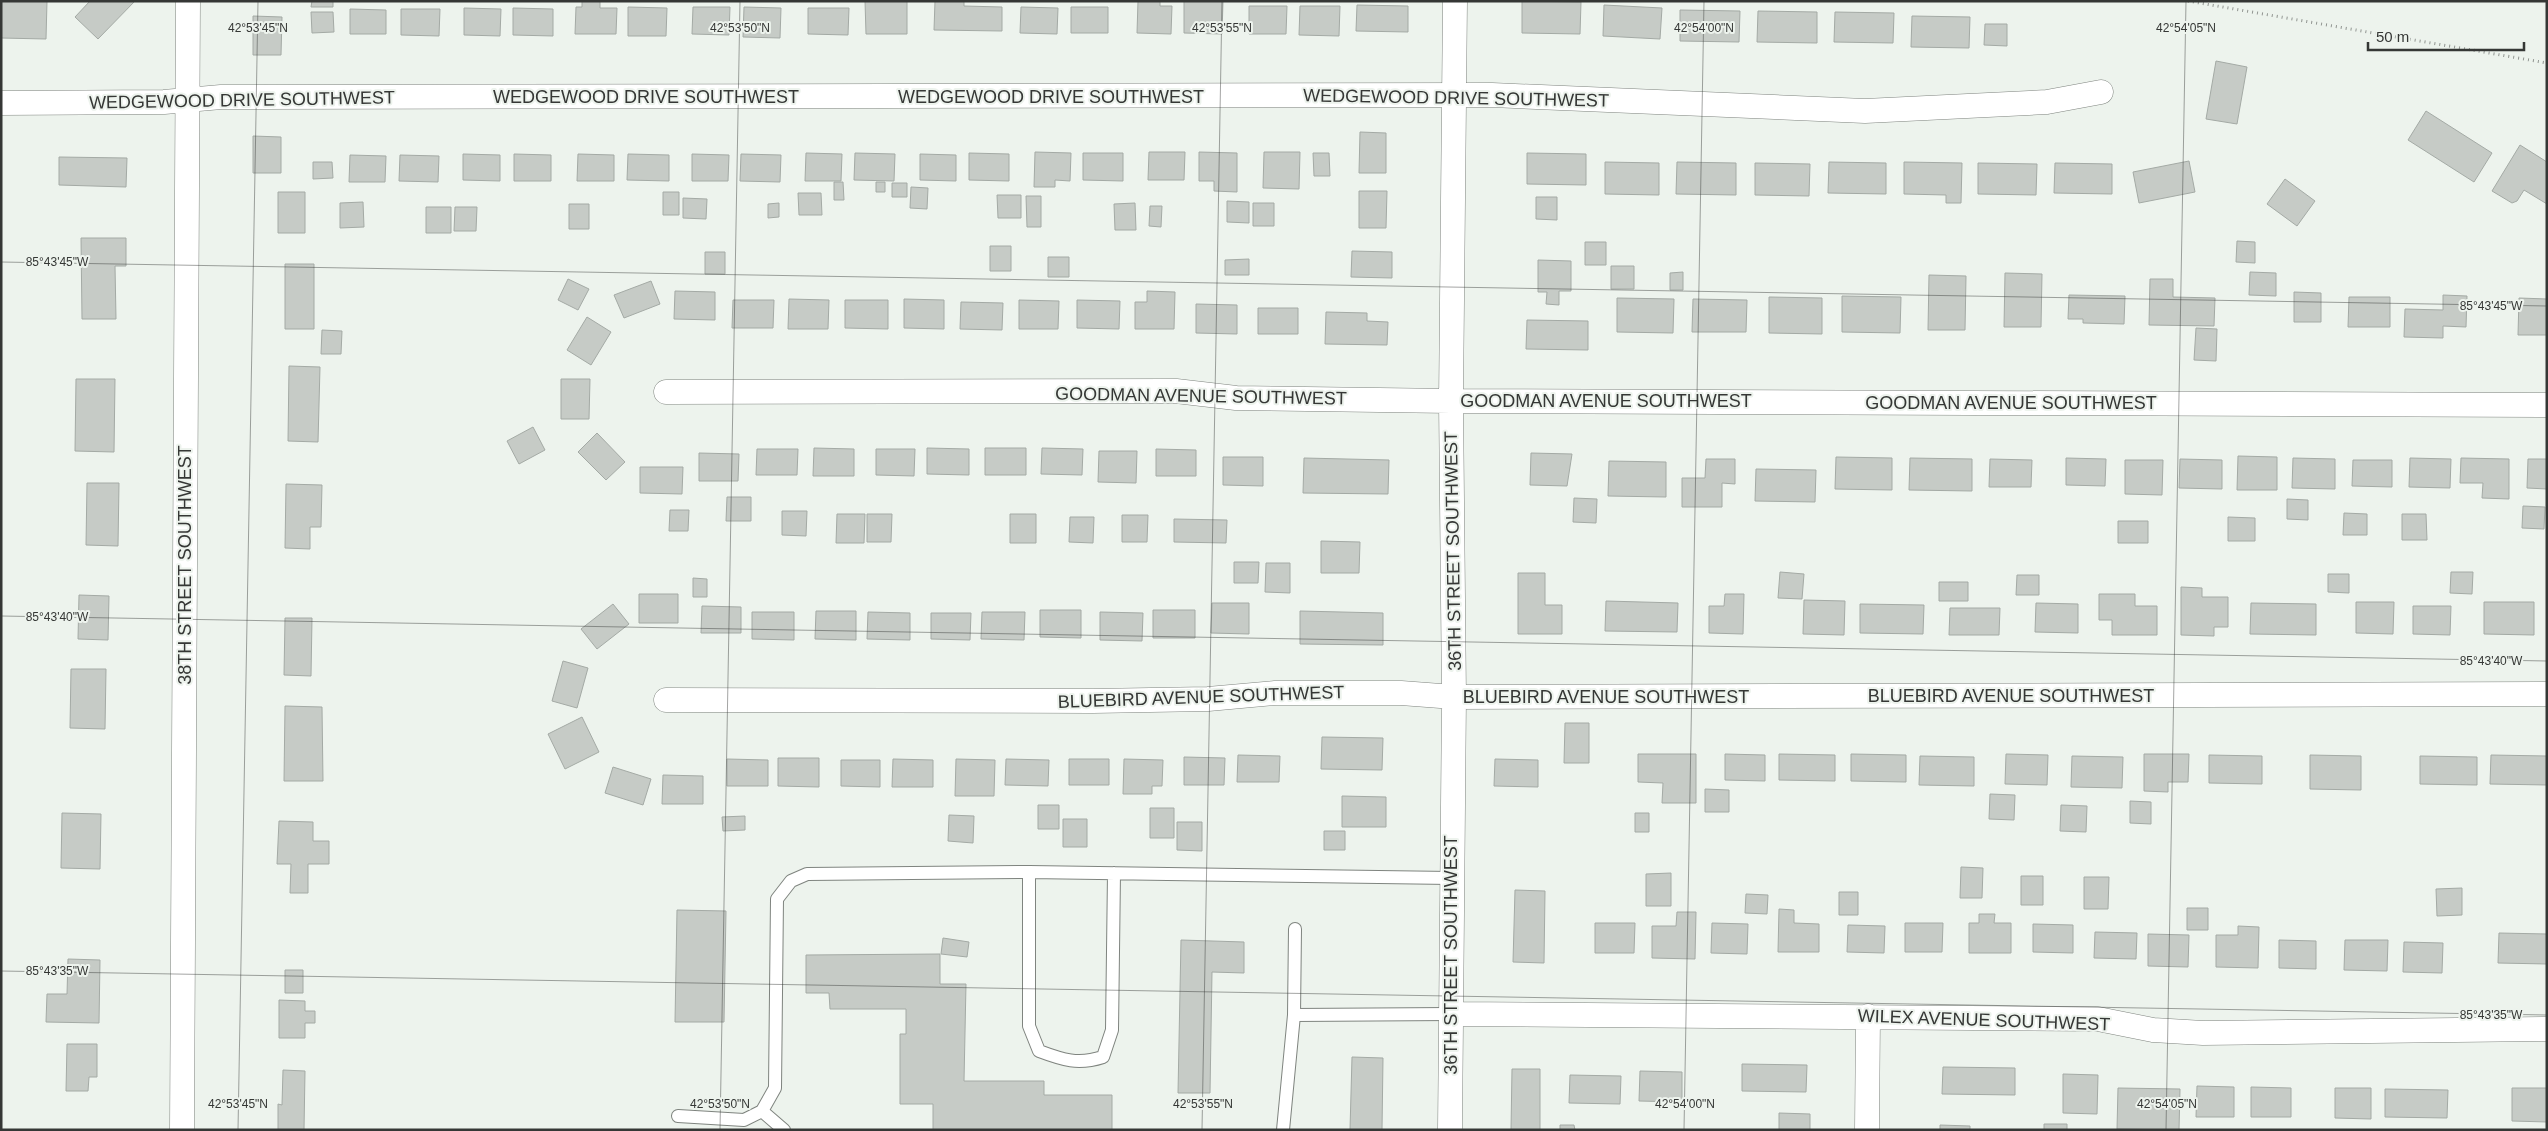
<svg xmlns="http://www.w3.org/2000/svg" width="2548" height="1131" viewBox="0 0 2548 1131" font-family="Arial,sans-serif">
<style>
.building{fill:#c6cbc6;stroke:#a4aaa5}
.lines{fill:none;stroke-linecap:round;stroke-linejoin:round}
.service-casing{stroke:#7f847f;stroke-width:14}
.minor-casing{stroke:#7f847f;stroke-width:25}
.path{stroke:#909490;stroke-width:3;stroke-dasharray:1 4;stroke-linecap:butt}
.service{stroke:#fff;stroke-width:12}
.minor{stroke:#fff;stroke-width:24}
.ticks{fill:none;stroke:#353735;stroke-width:1;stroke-opacity:0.45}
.labels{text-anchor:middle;stroke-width:4;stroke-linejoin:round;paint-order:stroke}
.street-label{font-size:18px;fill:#353735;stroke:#edf3ed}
.ticks-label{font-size:12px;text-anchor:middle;fill:#353735;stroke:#edf3ed;stroke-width:4;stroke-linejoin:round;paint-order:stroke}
</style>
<rect width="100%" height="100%" fill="#edf3ed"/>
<path class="building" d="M1,1H47L46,39L1,38Z
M90,1H135L98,39L75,17Z
M312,1H333V7H311Z
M582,1H600V8H617L616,34H575L576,7H582Z
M865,1H907V34H866Z
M935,1H964V6L1002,7V31L934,30Z
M1138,1H1160V6H1172L1171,34L1137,33Z
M1184,1H1223L1222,34L1184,33Z
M1522,1L1581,2L1580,34L1522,33Z
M1357,5L1408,6V32L1356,31Z
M1604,5L1662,8L1660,39L1603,36Z
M1249,6H1287L1286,34H1249Z
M1300,6H1340L1339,36L1299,35Z
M628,7L667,8L666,36H628Z
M693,7H730L729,35L692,34Z
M744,7L781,8L780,38L743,37Z
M1021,7L1058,8L1057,34L1020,33Z
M1071,7H1108V33H1071Z
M464,8L501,9L500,36L464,35Z
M513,8L553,9V36L513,35Z
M808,8H849L848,35L808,34Z
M350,9L386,10V34H350Z
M401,9H440L439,36L401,35Z
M1680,10L1740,11L1739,42L1680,41Z
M1758,11L1817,12V43L1757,42Z
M311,12H333L334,32L312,33Z
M1835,12L1894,13L1893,43L1834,42Z
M253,16L282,17L281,55H253Z
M1912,16L1970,17L1969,48L1911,47Z
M1985,24H2007V46L1984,45Z
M2216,61L2247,67L2237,124L2206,119Z
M2426,111L2492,153L2474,182L2408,140Z
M1360,132L1386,133V173H1359Z
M253,136L281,137V173H253Z
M2520,145L2547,162V204L2524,190L2517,201L2512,203L2492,191Z
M1035,152L1071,153L1070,181L1055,180V187H1034Z
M1149,152H1185L1184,180H1148Z
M1199,152L1237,153V192L1214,191V181H1199Z
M1264,152H1300L1299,189L1263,188Z
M806,153L842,154L841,181H805Z
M855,153L895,154L894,181L854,180Z
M969,153L1009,154V181L969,180Z
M1083,153H1123V181L1083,180Z
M1313,153H1329L1330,176H1314Z
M1527,153L1586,154V185L1527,184Z
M463,154L500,155V181L463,180Z
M514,154L551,155V181H514Z
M578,154L614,155V181H577Z
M628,154L669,155V181L627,180Z
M692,154L729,155L728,181H692Z
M741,154L781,155L780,182L740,181Z
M920,154L956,155V181L920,180Z
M350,155L386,156L385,182H349Z
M400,155L439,156L438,182L399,181Z
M59,157L127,158L126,187L59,185Z
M2189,161L2195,192L2139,203L2133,172Z
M313,162H332L333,178L313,179Z
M1605,162L1659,163V195L1605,194Z
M1677,162L1736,163V195L1676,194Z
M1829,162L1886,163V194L1828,193Z
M1904,162L1962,163L1961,203H1946V195L1904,194Z
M1755,163L1810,164L1809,196L1755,195Z
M1978,163L2037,164L2036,195L1978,194Z
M2055,163L2112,164V194L2054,193Z
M2285,179L2315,201L2297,226L2267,204Z
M834,182H843L844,200H834Z
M876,182H885V192H876Z
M892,183H907V197H892Z
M911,187L928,188L927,209L910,208Z
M1359,191H1387L1386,228H1359Z
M278,192H305V233H278Z
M663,192H679V215H663Z
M798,193H821L822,215H799Z
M997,195H1021V218H998Z
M1026,196H1041V227H1027Z
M1536,197H1557V220L1536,219Z
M683,198L707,199L706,219L683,218Z
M1227,201L1249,202V223L1227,222Z
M363,202L364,227L340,228V203Z
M779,203V217L768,218V204Z
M1135,203L1136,230H1115L1114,204Z
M1253,203H1274V226H1253Z
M569,204H589V229H569Z
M1150,206H1162L1161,227L1149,226Z
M426,207H451V233H426Z
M455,207H477L476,231H454Z
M81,238H126V266H115L116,319H82Z
M2237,241L2255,242V263L2236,262Z
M1585,242H1606V265H1585Z
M990,246H1011V271H990Z
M1352,251L1392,252V278L1351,277Z
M705,252H725V274H705Z
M1048,257H1069V277H1048Z
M1249,259V275H1225V260Z
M1538,260L1571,261V291H1559V305L1546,304L1547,292H1538Z
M285,264H314V329H285Z
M1611,266H1634V289H1611Z
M1683,272V290H1670V273Z
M2250,272L2276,273V296L2249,295Z
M2005,273L2042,274L2041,327H2004Z
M1929,275L1966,276L1965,330H1928Z
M568,279L589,289L578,310L558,300Z
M2150,279H2173V297L2215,298L2214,326L2149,325Z
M651,281L660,304L624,318L614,295Z
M675,291L715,292V320L674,319Z
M1147,291L1175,292L1174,329H1135V302H1147Z
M2294,292L2321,293V322H2294Z
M2069,295L2125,296L2124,324L2083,323V319H2068Z
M2443,295L2467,296L2466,327L2443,326V338L2404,337L2405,309L2443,310Z
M1842,296L1901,297L1900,333L1842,332Z
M1769,297L1822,298V334L1769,333Z
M2349,297H2390V327H2348Z
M1617,298L1674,299L1673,333L1617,332Z
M2519,298L2547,299V335H2518Z
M789,299L829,300L828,329H788Z
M904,299L944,300V329L904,328Z
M1693,299L1747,300L1746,332H1692Z
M733,300H774L773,328H732Z
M845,300H888V329L845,328Z
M1019,300L1059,301L1058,329H1019Z
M1077,300L1120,301L1119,329L1077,328Z
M961,302L1003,303L1002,330L960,329Z
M1196,304L1237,305V334L1196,333Z
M1258,308H1298V334H1258Z
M1326,312L1367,313V321L1388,322L1387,345L1325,344Z
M587,317L611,332L591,365L567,350Z
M1527,320L1588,321V350L1526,349Z
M2196,328L2217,329L2216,361L2194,360Z
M322,330L342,331L341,354H321Z
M289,366L320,367L318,442L288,441Z
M76,379H115L114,452L75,451Z
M561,379H590L589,419H561Z
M533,427L545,450L519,464L507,441Z
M597,433L625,462L606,480L578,452Z
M814,448L854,449V476H813Z
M927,448L969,449V475L927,474Z
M985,448H1026V475H985Z
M1042,448L1083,449L1082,475L1041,474Z
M757,449H798L797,475H756Z
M876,449H915L914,476L876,475Z
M1156,449L1196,450V476H1156Z
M1099,451H1137L1136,483L1098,482Z
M699,453L739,454L738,481H699Z
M1531,453L1572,454L1567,486L1530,485Z
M2238,456L2277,457V490H2237Z
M1223,457H1263V486L1223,485Z
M1836,457L1892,458V490L1835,489Z
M1304,458L1389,460L1388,494L1303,493Z
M1910,458L1972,459V491L1909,490Z
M2066,458L2106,459L2105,486L2066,485Z
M2293,458L2335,459V489L2292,488Z
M2410,458L2451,459L2450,488L2409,487Z
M2461,458L2509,459V499L2482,498L2483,483H2460Z
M1706,459H1735V484L1722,483V507H1682V478H1705Z
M1990,459L2032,460L2031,487H1989Z
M2180,459L2222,460V489L2179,488Z
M2528,459H2547V489L2527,488Z
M2125,460H2163L2162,495L2125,494Z
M2353,460H2392V487L2352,486Z
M1609,461L1666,462V497L1608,496Z
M640,467H683L682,494L640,493Z
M1756,469L1816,470L1815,502L1755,501Z
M87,483H119L118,546L86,545Z
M286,484L322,485L321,527H310V549L285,548Z
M727,497H751V521H726Z
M1574,498L1597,499L1596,523L1573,522Z
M2287,499L2308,500V520L2287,519Z
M2523,506L2545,507L2544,529L2522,528Z
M670,510H689L688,531H669Z
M782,511H807L806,536L782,535Z
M2344,513L2367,514V535H2343Z
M837,514H865L864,543H836Z
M867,514H892L891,542H867Z
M1010,514H1036V543H1010Z
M2402,514H2426L2427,540H2402Z
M1122,515H1148L1147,542H1122Z
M1070,517H1094L1093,543L1069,542Z
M2228,517L2255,518V541H2228Z
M1174,519L1227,520L1226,543L1174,542Z
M2118,521H2148V543H2118Z
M1321,541L1360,542L1359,573H1321Z
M1234,562H1259L1258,583H1234Z
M1266,563H1290V593L1265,592Z
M1780,572L1804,574L1802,599L1778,598Z
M2451,572H2473L2472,594L2450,593Z
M1518,573H1545V605H1562V634H1518Z
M2328,574H2349V593L2328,592Z
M2017,575H2039V595H2016Z
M693,578L707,579V597H693Z
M1939,582H1968V601H1939Z
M2181,587L2202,588V597H2228V627H2214V636L2181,635Z
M639,594H678V623H639Z
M1725,594H1744L1743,634L1709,633V606H1724Z
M2099,594H2135V606H2157V635H2112V620H2099Z
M79,595L109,596L108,640L78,639Z
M1804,600L1845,601L1844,635L1803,634Z
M1606,601L1678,603L1677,632L1605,631Z
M2356,602H2394L2393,634L2356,633Z
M2484,602H2534V635L2484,634Z
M1212,603H1249V634L1211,633Z
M2036,603L2078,604V633L2035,632Z
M2251,603L2316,604V635L2250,634Z
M613,604L629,624L597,649L581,629Z
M1860,604L1924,605L1923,634L1860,633Z
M702,606L741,607V633H701Z
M2413,606H2451L2450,635L2413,634Z
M1950,608H2000L1999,635H1949Z
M1040,610H1081V638L1040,637Z
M1153,610H1195V638H1153Z
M816,611H856V640L815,639Z
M1300,611L1383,613V645L1300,644Z
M752,612H794V640L752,639Z
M868,612L910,613V640L867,639Z
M982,612H1025L1024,640L981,639Z
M1100,612L1143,613L1142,641L1100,640Z
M931,613H971L970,640L931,639Z
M285,618H312L311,676L284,675Z
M563,661L588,668L577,708L552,701Z
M71,669H106L105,729L70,728Z
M285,706L322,707L323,781H284Z
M582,717L599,752L565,769L548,734Z
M1565,723H1589V763H1564Z
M1322,737L1383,738L1382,770L1321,769Z
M1638,754H1696V803H1662L1663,783L1638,782Z
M1725,754L1765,755V781L1725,780Z
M1779,754L1835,755V781L1779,780Z
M1851,754L1906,755V782L1851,781Z
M2006,754L2048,755L2047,785L2005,784Z
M2144,754H2189L2188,782H2168V792L2144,791Z
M1238,755L1280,756L1279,782H1237Z
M2209,755L2262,756V784L2209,783Z
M2310,755L2361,756V790L2310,789Z
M2491,755L2547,756V785L2490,784Z
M1920,756L1974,757V786L1919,785Z
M2072,756L2123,757L2122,788L2071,787Z
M2420,756L2477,757V785L2420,784Z
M1184,757L1225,758L1224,785H1184Z
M778,758H819V787L778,786Z
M727,759L768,760V786H727Z
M893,759L933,760V787H892Z
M956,759L995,760L994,796H955Z
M1006,759L1049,760L1048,786L1005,785Z
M1069,759H1109V785H1069Z
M1124,759L1163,760L1162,786H1152V794H1123Z
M1495,759L1538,760V787L1494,786Z
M841,760H880V787L841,786Z
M613,767L651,779L643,805L605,793Z
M663,775L703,776V804H662Z
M1705,789L1729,790V812H1705Z
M1990,794L2015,795L2014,820L1989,819Z
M1342,796L1386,797V827H1342Z
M2130,801L2151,802V824L2130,823Z
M1038,805H1059V829H1038Z
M2061,805L2087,806L2086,832L2060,831Z
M1150,808H1174V838H1150Z
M62,813L101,814L100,869L61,868Z
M1635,813H1649V832H1635Z
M949,815L974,816L973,843L948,841Z
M745,816V830L723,831L722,817Z
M1063,819H1087V847H1063Z
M279,821L313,822V841H329V864H308V893H290L291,864H277Z
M1177,822H1202V851L1177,850Z
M1324,831H1345V850H1324Z
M1961,867L1983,868L1982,898H1960Z
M1671,873V906H1646V874Z
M2021,876H2043V905H2021Z
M2084,877H2109L2108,909H2084Z
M2462,888V915L2437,916L2436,889Z
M1515,890L1545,891L1544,963L1513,962Z
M1839,892H1858V915H1839Z
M1746,894L1768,895L1767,914L1745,913Z
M2187,908H2208V930H2187Z
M1779,909L1794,910V923L1819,924V952H1778Z
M677,910L726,911L724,1022H675Z
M1677,912H1696L1695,959L1652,958V926H1676Z
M1979,914H1995L1994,923H2011V953H1969V923H1979Z
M1595,923H1635L1634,953H1595Z
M1712,923L1748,924L1747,954L1711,953Z
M1905,923H1943L1942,952H1905Z
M2033,924L2073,925V953L2033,952Z
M1848,925L1885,926L1884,953L1847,952Z
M2238,926L2259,927L2258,968L2216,967V935H2238Z
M2095,932L2137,933L2136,959L2094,958Z
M2499,933L2547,934V964L2498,963Z
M2148,934L2189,935L2188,967L2148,966Z
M943,938L969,942L967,957L941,954Z
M1181,940L1244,942V973L1212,972L1210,1093H1178Z
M2279,940L2316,941V969L2279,968Z
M2345,940H2388L2387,971L2344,970Z
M2404,942L2443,943L2442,973L2403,972Z
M940,954V984H966L964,1081H1044V1095H1112V1130H933V1104H900V1034H906V1009H830L829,993H806V955Z
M68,959L100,960L99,1023L46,1022L47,994H67Z
M285,970H303V993H285Z
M279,1000L305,1001V1011H315V1023H305V1038H279Z
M67,1044H97V1077H89L88,1091H66Z
M1352,1057L1383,1058L1382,1130H1350Z
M1742,1064L1807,1065L1806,1092L1742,1091Z
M1943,1067L2015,1068V1095L1942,1094Z
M1512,1069H1540V1130H1511Z
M283,1070L305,1071L304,1130H278V1104L282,1105Z
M1640,1071L1682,1072V1102L1639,1101Z
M2063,1074L2098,1075L2097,1114L2063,1113Z
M1570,1075L1621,1076L1620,1104L1569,1103Z
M2197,1086L2234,1087V1117H2196Z
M2251,1087L2291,1088V1117H2251Z
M2118,1088L2180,1089L2179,1130L2117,1129Z
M2335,1088H2371V1119L2335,1118Z
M2512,1088H2547V1122L2512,1121Z
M2385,1089L2448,1090L2447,1118L2385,1117Z
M1779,1113L1810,1114V1130H1779Z
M2044,1124H2067V1130H2044Z
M1560,1125H1574L1575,1130H1560Z
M1940,1125L1970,1126V1130H1940Z"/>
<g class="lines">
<defs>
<path id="service" d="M1029,872V1026L1039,1051C1063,1060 1078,1065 1103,1057L1112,1030L1114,873
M1294,1015L1295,929
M762,1111L784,1130
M678,1116L744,1120L762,1111L775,1088L777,899L791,881L807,874L1029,872L1451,878
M1283,1130L1294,1015L1451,1014"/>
<path id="minor" d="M1,103L164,102L221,97L1492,95L1865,111L2047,102L2101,92
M666,392L1176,391L1236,398L1451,401L2547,405
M666,700L1093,701L1208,699L1275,693H1401L1454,697L2547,694
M1451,1014L2098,1019L2153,1030L2203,1033L2547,1029
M182,1130L188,1
M1450,1130L1454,697L1451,401L1455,1
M1867,1130L1868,1016"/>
</defs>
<use href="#service" class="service-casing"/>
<use href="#minor" class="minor-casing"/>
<path class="path" d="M2188,1L2547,63"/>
<use href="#service" class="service"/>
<use href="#minor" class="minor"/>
</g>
<path class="ticks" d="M1,262L2547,306M1,616L2547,661M1,971L2547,1015M238,1130L258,1M720,1130L740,1M1202,1130L1222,1M1684,1130L1704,1M2166,1130L2186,1"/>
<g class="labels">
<g class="street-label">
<text x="646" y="103">WEDGEWOOD DRIVE SOUTHWEST</text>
<text x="1051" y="103">WEDGEWOOD DRIVE SOUTHWEST</text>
<text transform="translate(1456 98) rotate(1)" y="6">WEDGEWOOD DRIVE SOUTHWEST</text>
<text transform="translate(242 100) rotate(-1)" y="6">WEDGEWOOD DRIVE SOUTHWEST</text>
<text transform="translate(1201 396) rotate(1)" y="6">GOODMAN AVENUE SOUTHWEST</text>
<text x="1606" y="407">GOODMAN AVENUE SOUTHWEST</text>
<text x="2011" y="409">GOODMAN AVENUE SOUTHWEST</text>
<text transform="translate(1453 551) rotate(-91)" y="6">36TH STREET SOUTHWEST</text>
<text transform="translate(185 565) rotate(-90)" y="6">38TH STREET SOUTHWEST</text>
<text x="2011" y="702">BLUEBIRD AVENUE SOUTHWEST</text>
<text transform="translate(1201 697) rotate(-2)" y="6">BLUEBIRD AVENUE SOUTHWEST</text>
<text x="1606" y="703">BLUEBIRD AVENUE SOUTHWEST</text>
<text transform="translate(1451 955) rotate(-90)" y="6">36TH STREET SOUTHWEST</text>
<text transform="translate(1984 1020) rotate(2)" y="6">WILEX AVENUE SOUTHWEST</text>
</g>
</g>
<g class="ticks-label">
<text x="258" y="32">42°53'45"N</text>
<text x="740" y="32">42°53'50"N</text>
<text x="1222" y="32">42°53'55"N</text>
<text x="1704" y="32">42°54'00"N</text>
<text x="2186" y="32">42°54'05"N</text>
<text x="57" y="266">85°43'45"W</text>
<text x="2491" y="310">85°43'45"W</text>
<text x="57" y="621">85°43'40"W</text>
<text x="2491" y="665">85°43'40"W</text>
<text x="57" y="975">85°43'35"W</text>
<text x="2491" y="1019">85°43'35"W</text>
<text x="238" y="1108">42°53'45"N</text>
<text x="720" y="1108">42°53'50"N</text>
<text x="1203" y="1108">42°53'55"N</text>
<text x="1685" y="1108">42°54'00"N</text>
<text x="2167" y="1108">42°54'05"N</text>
</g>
<rect width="2548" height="1131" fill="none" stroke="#353735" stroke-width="5"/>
<path d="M2368 42v8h156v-8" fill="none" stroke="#353735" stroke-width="2.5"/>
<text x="2376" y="42" font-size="15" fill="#353735" stroke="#edf3ed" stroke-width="4" paint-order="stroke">50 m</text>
</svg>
